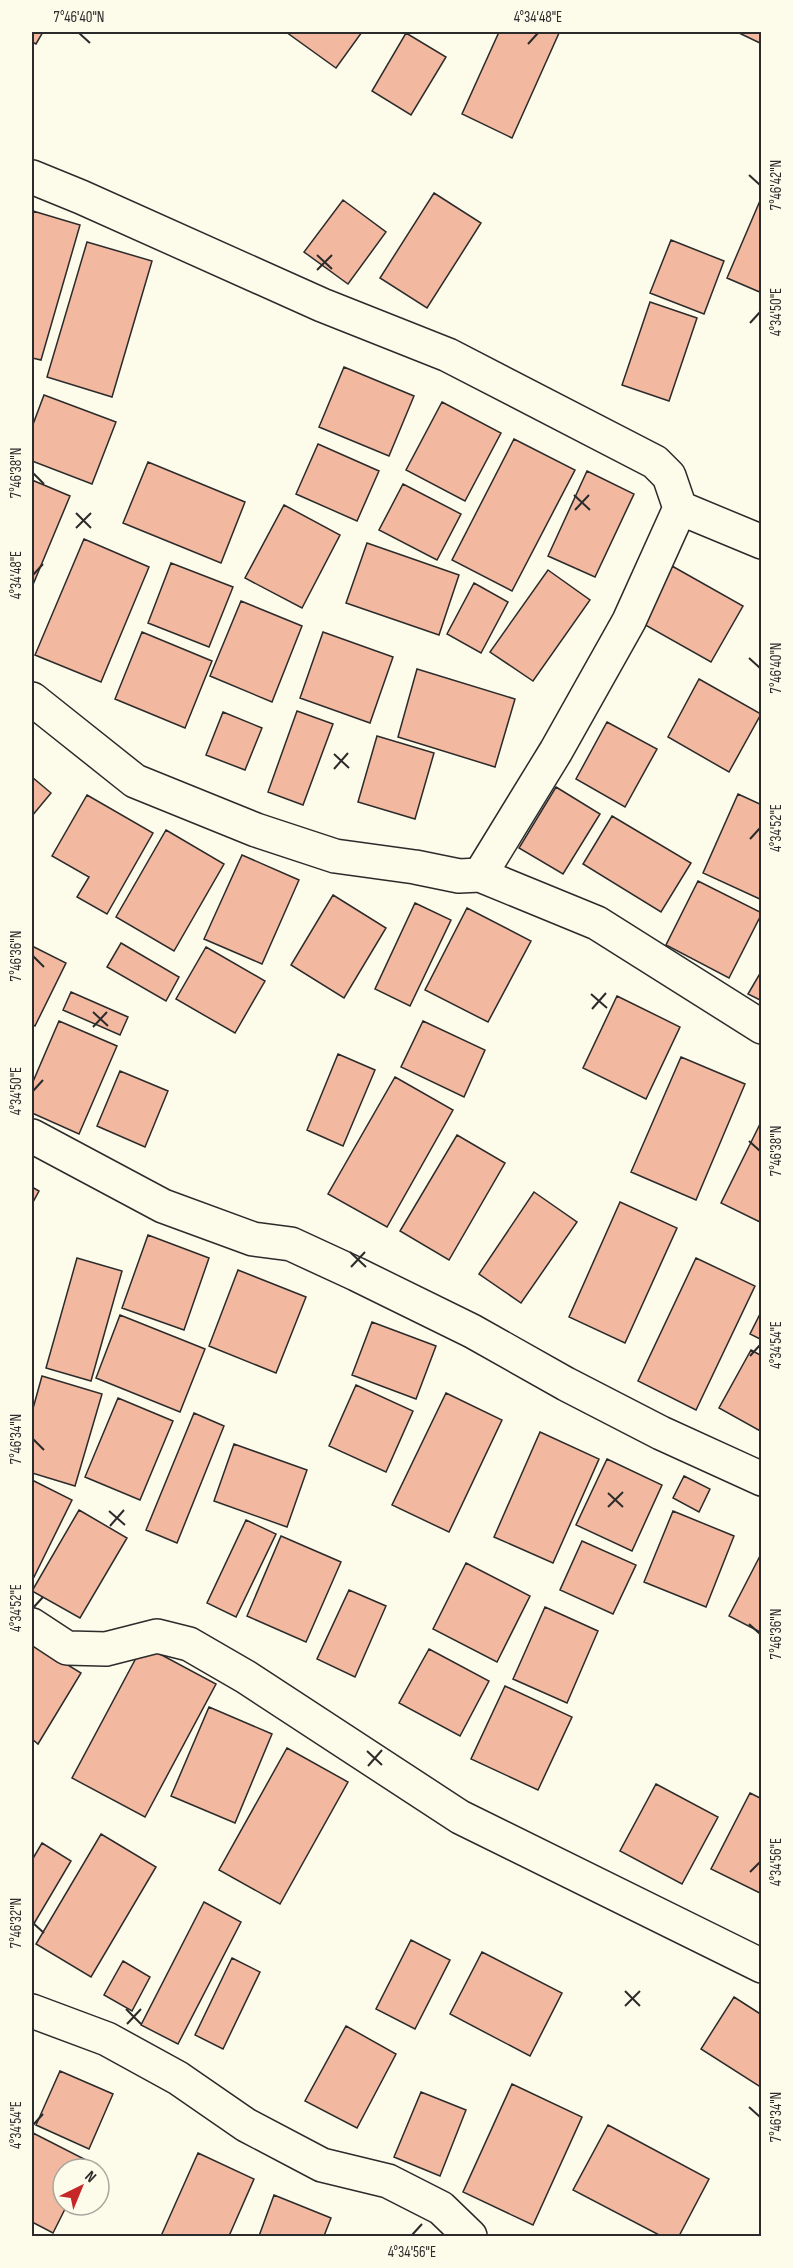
<svg xmlns="http://www.w3.org/2000/svg" width="793" height="2268" viewBox="0 0 793 2268" font-family="'Sofia Sans Condensed',sans-serif">
<style>
.building{fill:#f2b8a0;stroke:#2b2b2b;stroke-width:1.5}
.lines{fill:none;stroke-linecap:round;stroke-linejoin:round}
.minor-casing{stroke:#2b2b2b;stroke-width:36}
.minor{stroke:#fdfbea;stroke-width:33}
.ticks{fill:none;stroke:#2b2b2b;stroke-width:2}
.neatline{fill:none;stroke:#2b2b2b;stroke-width:2}
.ticks-label{font-size:15px;text-anchor:middle;fill:#2b2b2b}
</style>
<rect width="100%" height="100%" fill="#fdfbea"/>
<path class="building" d="M32,32H43L36,44L32,42Z
M286,32H362L336,68Z
M499,32H555L559,33L512,138L462,114Z
M737,32H762V44Z
M406,33L446,57L411,115L372,91Z
M434,193L481,223L427,308L380,278Z
M762,196V293L727,278Z
M343,200L386,232L348,284L304,252Z
M33,211L80,225L41,360L32,358Z
M671,240L724,261L704,314L650,293Z
M87,242L152,261L112,397L47,377Z
M650,302L697,318L669,401L622,385Z
M344,367L414,396L389,456L319,427Z
M44,395L116,422L92,484L32,461V427Z
M442,402L501,433L465,501L406,470Z
M514,439L575,470L512,591L452,560Z
M318,444L379,471L357,521L296,494Z
M148,462L245,502L221,563L123,523Z
M587,471L634,494L595,577L548,556Z
M32,480L70,496L32,587Z
M403,484L461,514L437,560L379,530Z
M284,505L340,535L302,608L245,578Z
M84,539L149,567L101,682L35,655Z
M367,543L459,575L439,635L346,603Z
M171,563L233,587L209,647L148,623Z
M672,566L743,606L711,662L640,622Z
M548,570L590,600L533,681L490,652Z
M474,583L508,602L481,653L447,634Z
M241,601L302,626L272,702L210,676Z
M142,632L212,661L185,728L115,699Z
M323,632L393,657L370,723L300,698Z
M417,669L515,699L495,767L398,737Z
M699,679L761,714L729,772L668,737Z
M297,711L333,724L303,805L268,792Z
M223,712L262,728L245,770L206,755Z
M607,722L657,749L625,807L576,779Z
M377,736L434,753L415,819L358,802Z
M32,777L51,793L32,816Z
M556,787L600,814L563,874L519,848Z
M738,794L762,805V900L703,873Z
M87,795L153,833L107,914L77,897L89,877L52,856Z
M612,816L691,863L661,912L583,864Z
M166,830L224,864L174,951L116,917Z
M242,855L299,880L262,964L204,939Z
M698,881L762,913L729,978L666,945Z
M333,895L386,928L344,998L291,965Z
M415,903L451,920L410,1006L375,989Z
M467,908L531,941L488,1022L425,990Z
M121,943L179,977L166,1001L107,967Z
M32,946L66,963L35,1026L32,1024Z
M206,947L265,981L235,1033L176,999Z
M762,970V1001L748,994Z
M71,992L128,1017L120,1035L63,1010Z
M617,996L680,1027L646,1099L583,1068Z
M59,1021L117,1046L79,1134L32,1113V1084Z
M423,1021L485,1050L464,1097L401,1067Z
M338,1054L375,1070L343,1146L307,1130Z
M681,1057L745,1084L696,1200L631,1172Z
M120,1071L168,1091L145,1147L97,1126Z
M395,1077L453,1110L387,1227L328,1194Z
M762,1120V1223L721,1203Z
M457,1135L505,1163L449,1260L400,1231Z
M32,1187L39,1191L32,1204Z
M534,1192L577,1222L521,1303L479,1274Z
M620,1202L677,1228L625,1343L569,1317Z
M148,1235L209,1258L184,1330L122,1308Z
M77,1258L122,1271L91,1381L46,1368Z
M696,1258L755,1286L696,1410L638,1381Z
M238,1270L306,1297L276,1373L209,1346Z
M762,1310V1340L750,1334Z
M120,1315L205,1349L180,1412L96,1378Z
M372,1322L436,1346L416,1399L352,1375Z
M751,1350L762,1356V1432L719,1408Z
M42,1376L102,1394L75,1486L32,1473V1412Z
M356,1385L413,1411L386,1472L329,1446Z
M446,1393L502,1420L449,1532L392,1505Z
M118,1398L173,1421L140,1500L85,1477Z
M194,1413L224,1426L177,1543L146,1530Z
M540,1432L599,1459L553,1563L494,1537Z
M234,1444L307,1470L287,1527L214,1501Z
M607,1459L662,1485L632,1551L576,1525Z
M684,1476L710,1489L699,1512L673,1498Z
M32,1480L72,1500L34,1577L32,1576Z
M79,1510L127,1538L80,1618L32,1591Z
M673,1511L734,1536L706,1607L644,1582Z
M246,1520L276,1534L236,1617L207,1603Z
M281,1536L341,1562L306,1642L247,1616Z
M582,1541L636,1565L613,1614L560,1590Z
M762,1552V1633L729,1616Z
M466,1563L530,1596L497,1662L433,1629Z
M349,1590L386,1606L355,1677L317,1659Z
M545,1607L598,1631L567,1703L513,1679Z
M32,1643L81,1673L38,1744L32,1739Z
M143,1645L216,1684L145,1817L72,1778Z
M429,1649L489,1681L460,1736L399,1703Z
M505,1686L572,1717L538,1790L471,1759Z
M209,1707L272,1734L235,1823L171,1796Z
M287,1748L348,1782L280,1904L219,1870Z
M656,1784L718,1817L682,1884L620,1851Z
M750,1793L762,1799V1894L711,1869Z
M101,1834L156,1867L91,1977L36,1944Z
M42,1843L71,1861L32,1927V1860Z
M204,1902L241,1922L178,2044L141,2025Z
M411,1940L450,1960L415,2029L376,2009Z
M482,1952L562,1993L530,2056L450,2014Z
M232,1958L260,1972L223,2049L195,2035Z
M123,1961L150,1977L132,2011L104,1995Z
M734,1997L762,2015V2088L701,2049Z
M346,2026L396,2054L357,2128L305,2101Z
M60,2071L113,2094L89,2149L36,2125Z
M512,2084L582,2117L533,2225L463,2192Z
M421,2092L466,2110L440,2176L394,2157Z
M608,2125L709,2179L679,2236H661L573,2190Z
M33,2133L90,2162L86,2169H63V2205H67L53,2233L32,2222V2136Z
M198,2153L254,2179L229,2236H161Z
M274,2195L331,2218L324,2236H259Z"/>
<g class="lines">
<defs>
<path id="minor" d="M32,177L81,197L322,305L448,355L655,462L669,476L680,508L629,621L556,751L480,875
M680,508L762,542
M32,699L135,781L256,830L335,856L415,867L459,876L480,875L597,923L762,1027
M32,1136L163,1206L253,1239L291,1244L356,1274L472,1331L566,1384L661,1433L762,1479
M32,1625L67,1648L106,1649L157,1636L189,1644L246,1677L460,1817L762,1966
M32,2011L107,2039L178,2078L246,2125L322,2165L388,2181L441,2208L470,2236"/>
</defs>
<use href="#minor" class="minor-casing"/>
<use href="#minor" class="minor"/>
</g>
<path class="ticks" d="M79,33L90,43M528,44L538,33M749,175L760,185M317,255L332,269M317,270L332,255M750,323L760,312M33,473L44,484M574,495L590,510M575,510L589,495M76,513L91,528M76,528L91,513M33,575L43,564M749,658L760,668M334,754L349,768M334,769L348,753M750,839L760,828M33,956L44,967M591,994L607,1008M592,1009L606,993M93,1012L108,1026M93,1027L107,1012M33,1091L43,1080M749,1141L760,1151M350,1252L366,1267M351,1267L365,1252M750,1356L760,1345M33,1439L44,1450M608,1493L623,1507M608,1507L623,1492M109,1511L125,1525M110,1526L124,1510M33,1608L43,1597M749,1624L760,1634M367,1751L382,1765M368,1766L382,1750M750,1872L760,1862M33,1923L44,1933M625,1991L640,2006M625,2006L640,1991M126,2009L141,2024M127,2024L141,2009M749,2107L760,2117M33,2125L43,2114M412,2235L422,2224"/>
<rect width="793" height="2268" fill="none" stroke="#fdfbea" stroke-width="66"/>
<g transform="translate(81 2187) rotate(43)"><circle r="28" fill="#fdfbea" stroke="#a9a89e" stroke-width="1.5"/>
<path d="M0-4.5L10 22L0 15L-10 22Z" fill="#c62828"/>
<text y="-9" font-size="16" font-weight="bold" text-anchor="middle" fill="#2b2b2b">N</text>
</g>
<rect x="33" y="33" width="727" height="2202" class="neatline"/>
<g class="ticks-label">
<text x="79" y="22">7°46'40"N</text>
<text x="538" y="22">4°34'48"E</text>
<text transform="translate(776 185) rotate(-90)" y="5">7°46'42"N</text>
<text transform="translate(776 312) rotate(-90)" y="5">4°34'50"E</text>
<text transform="translate(16 473) rotate(-90)" y="5">7°46'38"N</text>
<text transform="translate(16 575) rotate(-90)" y="5">4°34'48"E</text>
<text transform="translate(776 668) rotate(-90)" y="5">7°46'40"N</text>
<text transform="translate(776 828) rotate(-90)" y="5">4°34'52"E</text>
<text transform="translate(16 956) rotate(-90)" y="5">7°46'36"N</text>
<text transform="translate(16 1091) rotate(-90)" y="5">4°34'50"E</text>
<text transform="translate(776 1151) rotate(-90)" y="5">7°46'38"N</text>
<text transform="translate(776 1345) rotate(-90)" y="5">4°34'54"E</text>
<text transform="translate(16 1439) rotate(-90)" y="5">7°46'34"N</text>
<text transform="translate(16 1608) rotate(-90)" y="5">4°34'52"E</text>
<text transform="translate(776 1634) rotate(-90)" y="5">7°46'36"N</text>
<text transform="translate(776 1862) rotate(-90)" y="5">4°34'56"E</text>
<text transform="translate(16 1923) rotate(-90)" y="5">7°46'32"N</text>
<text transform="translate(776 2117) rotate(-90)" y="5">7°46'34"N</text>
<text transform="translate(16 2125) rotate(-90)" y="5">4°34'54"E</text>
<text x="412" y="2257">4°34'56"E</text>
</g>
</svg>
